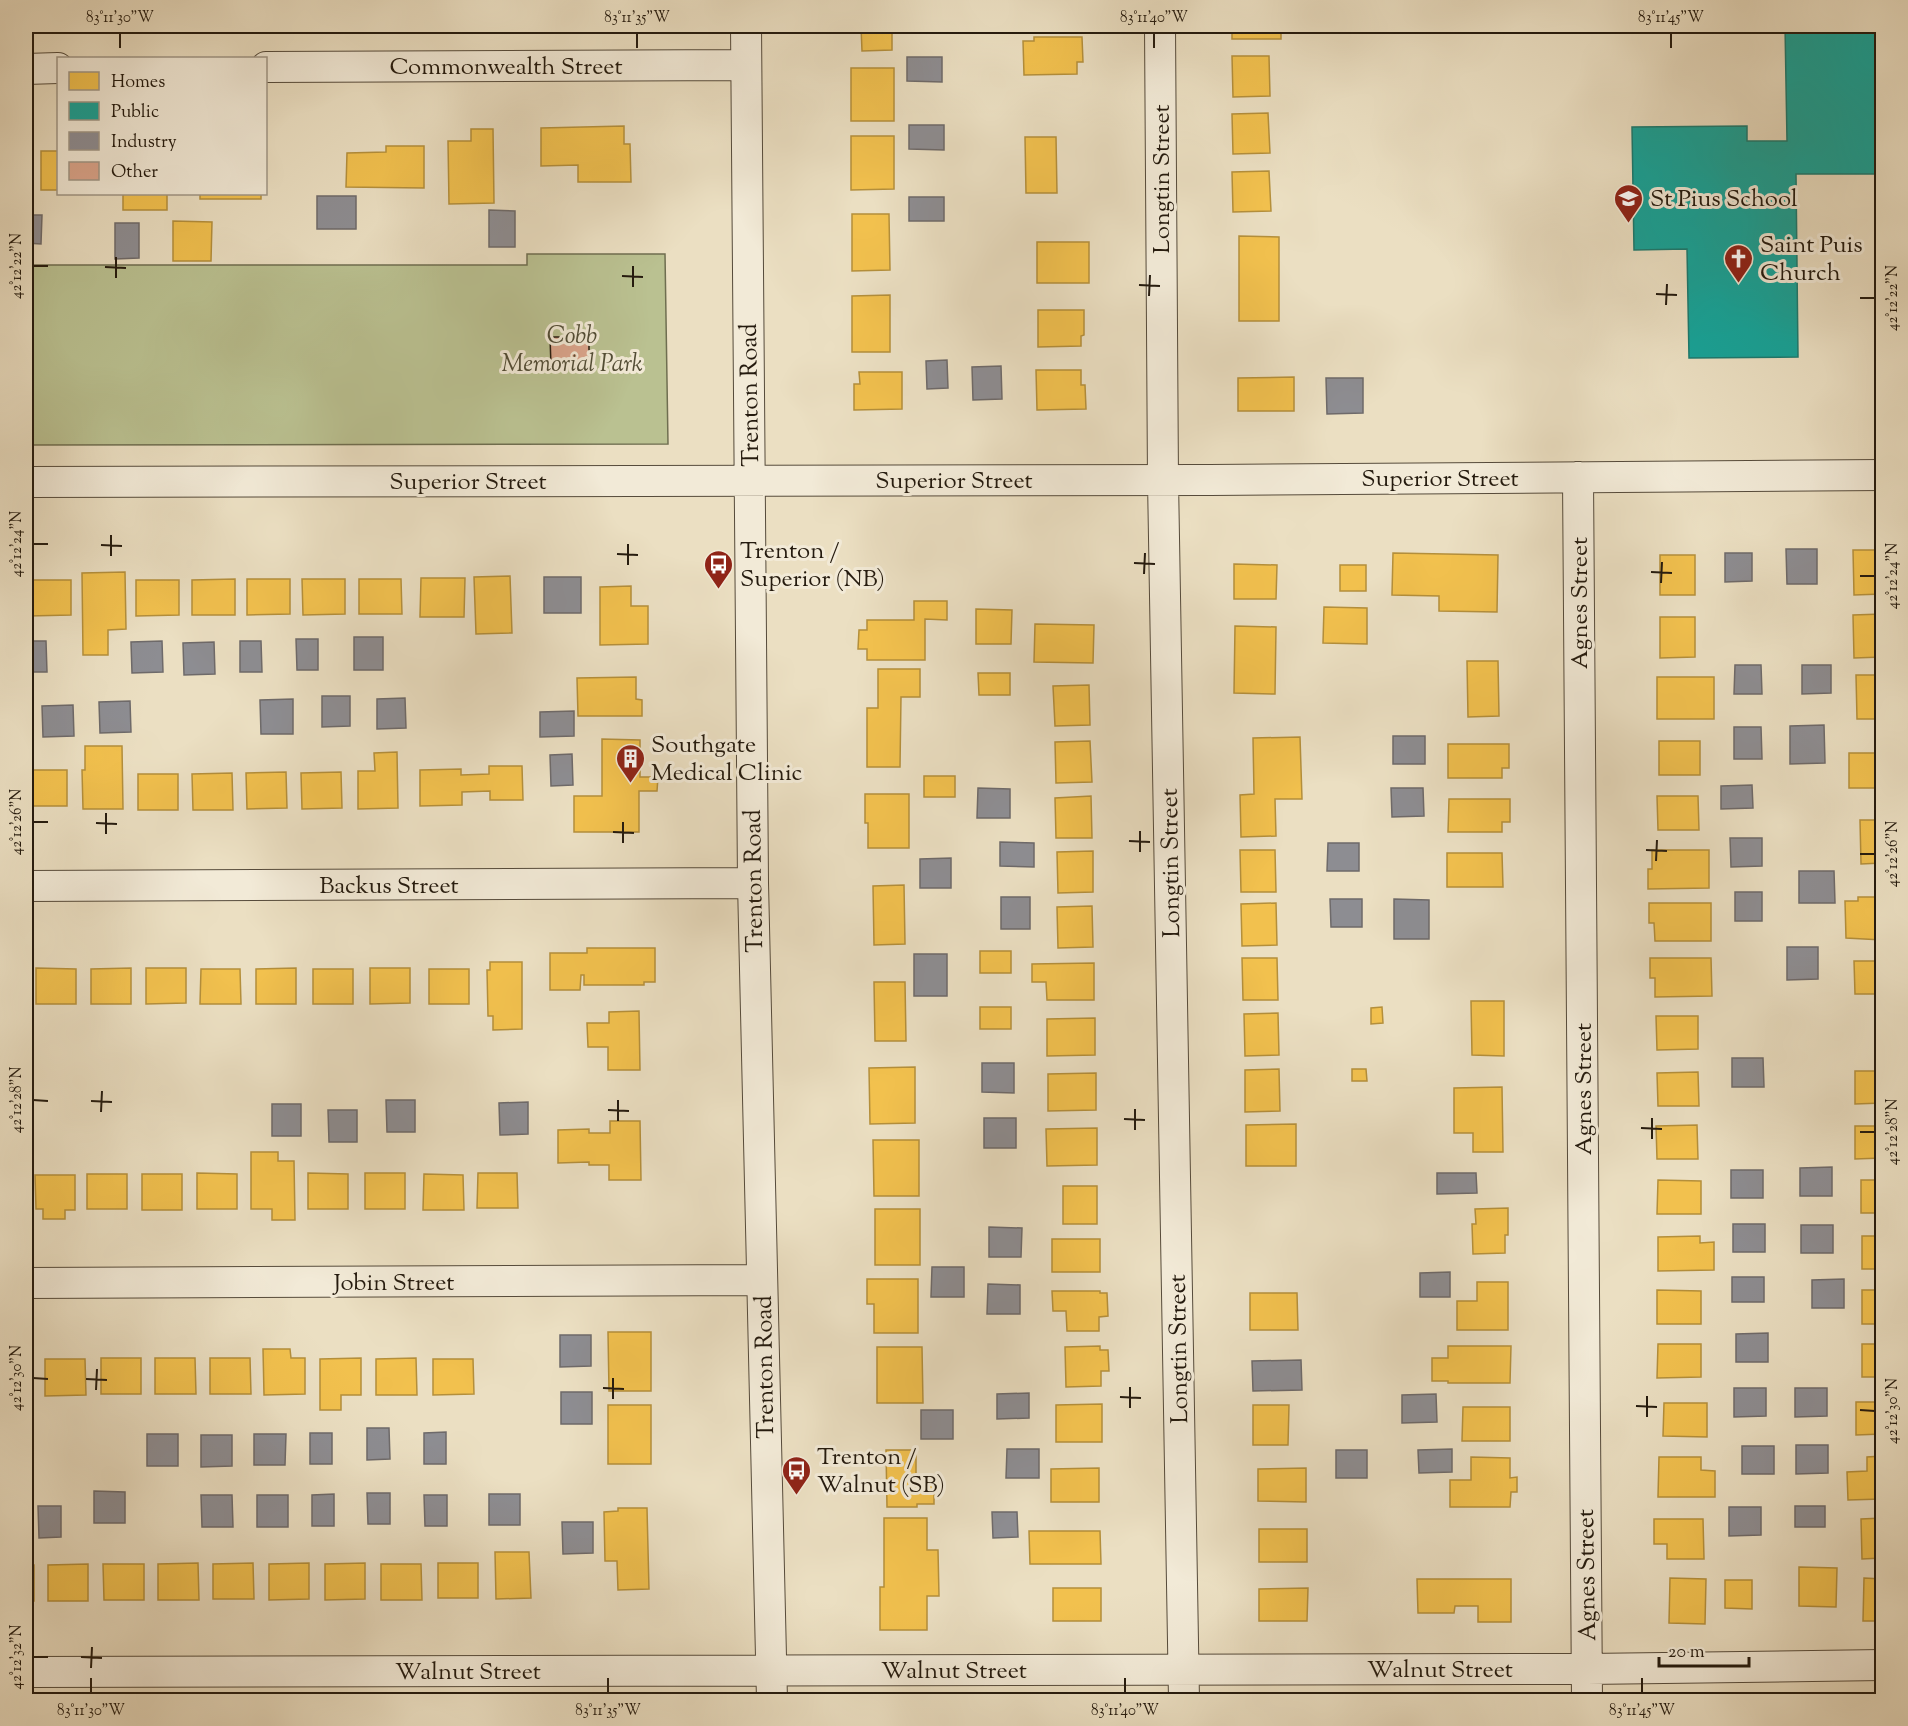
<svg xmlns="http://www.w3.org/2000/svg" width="1908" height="1726" viewBox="0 0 1908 1726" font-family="'Sorts Mill Goudy',serif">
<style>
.green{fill:#bac191;stroke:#6f6e50;stroke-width:1.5}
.homes{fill:#f2c14e;stroke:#b48f3b;stroke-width:1.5}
.public{fill:#17a398;stroke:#1b7a6f;stroke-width:1.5}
.industry{fill:#8d8d92;stroke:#6e6a6a;stroke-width:1.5}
.building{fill:#dba58c;stroke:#241a0e;stroke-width:1.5}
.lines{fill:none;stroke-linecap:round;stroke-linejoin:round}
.minor-casing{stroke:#564b3b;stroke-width:32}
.minor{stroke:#f2ead7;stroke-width:30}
.ticks{fill:none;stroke:#241a0e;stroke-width:2}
.labels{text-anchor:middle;stroke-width:6;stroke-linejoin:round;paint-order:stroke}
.street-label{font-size:24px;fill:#241a0e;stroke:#f2ead7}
.poi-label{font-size:24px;fill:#241a0e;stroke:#f2ead7;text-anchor:start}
.park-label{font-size:24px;font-style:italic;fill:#514c35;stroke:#f2ead7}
.neatline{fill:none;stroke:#241a0e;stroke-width:2}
.ticks-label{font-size:15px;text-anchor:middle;fill:#241a0e}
</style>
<rect width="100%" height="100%" fill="#ebdfc2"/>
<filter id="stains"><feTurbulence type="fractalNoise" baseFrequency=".00333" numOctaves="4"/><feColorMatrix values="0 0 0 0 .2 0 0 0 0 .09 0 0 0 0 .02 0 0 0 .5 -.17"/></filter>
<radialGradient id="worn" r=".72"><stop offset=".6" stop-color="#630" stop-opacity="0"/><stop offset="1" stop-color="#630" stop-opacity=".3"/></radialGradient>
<path class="green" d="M527,254H665L668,444L26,445V265H527Z"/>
<path class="homes" d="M861,26H892V50L862,51Z
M1232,26H1281V39H1232Z
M1034,37H1082L1083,62H1077V74L1024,75L1023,41H1034Z
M1232,56H1269L1270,96L1233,97Z
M851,68H894V121H851Z
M1268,113L1270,153L1233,154L1232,114Z
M624,126V144H630L631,182H578V165L541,166V128Z
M471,129H493L494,203L449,204L448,141H471Z
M851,136H894V189L851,190Z
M1025,137H1056L1057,193H1026Z
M386,146H424V188L346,187L347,153L386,152Z
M41,151H58V190H41Z
M1269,171L1271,211L1233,212L1232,172Z
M123,194H167V210H123Z
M200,194H261V199H200Z
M852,214H889L890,270L852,271Z
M173,221L212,222L211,261H173Z
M1239,236L1279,237V321H1239Z
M1037,242H1089V283H1037Z
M890,295V352H852V296Z
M1038,310H1084V335L1081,336V346L1038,347Z
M1036,370H1081V385H1085L1086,409L1037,410Z
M859,372H902V409L854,410V384H860Z
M1294,377V411H1238V378Z
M1853,550H1882V594L1854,595Z
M1393,553L1498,555L1497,612L1439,611V596L1392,595Z
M1660,555H1695V595H1660Z
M1234,564L1277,565L1276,599H1234Z
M1340,565H1366V591H1340Z
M125,572L126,629L108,630V655H83L82,573Z
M510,576L512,633L476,634L474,577Z
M421,578H465L464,617H420Z
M235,579V615H192V580Z
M247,579H290V614L247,615Z
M302,579H345V614L303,615Z
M359,579H401L402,614H359Z
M28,580H71V615L28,616Z
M136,580H179V615L136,616Z
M631,586V606H648V644L600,645V587Z
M914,601H947V620L925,619V660H867V649H858L859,630H867V620H914Z
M1324,607L1367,608V644L1323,643Z
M976,609L1012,610L1011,644H976Z
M1882,614V657L1854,658L1853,615Z
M1660,617H1695V657L1660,658Z
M1035,624L1094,625L1093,663L1034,662Z
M1235,626L1276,627L1275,694L1234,693Z
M1467,661H1498L1499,716L1468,717Z
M878,669H920V697H901L900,767H867V708H878Z
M978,673H1010V695H979Z
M1856,675H1882V719H1857Z
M636,677V699L642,700V716H578L577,678Z
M1657,677H1714V719H1657Z
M1089,685L1090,725L1055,726L1053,686Z
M1300,737L1302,799H1275L1276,836L1241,837L1240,795L1254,794L1253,738Z
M602,739L640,740V777H658L657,791H639V832H574V796H602Z
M1090,741L1092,782L1056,783L1055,742Z
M1659,741H1700V775H1659Z
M1448,744H1509V768H1502V778H1448Z
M85,746H122L123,809H83L82,770H85Z
M397,752L398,808L358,809V771H375L374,753Z
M1849,753H1882V788H1849Z
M489,766H522L523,800H490V791L462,792V805L420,806V770L461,769V775L489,774Z
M26,770H67V806H27Z
M286,772L287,808L247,809L246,773Z
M341,772L342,808L302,809L301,773Z
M232,773L233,810H193L192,774Z
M138,774H178V810H138Z
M924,776H955V797H924Z
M865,794H909V848H868V823H865Z
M1091,796L1092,838H1056L1055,798Z
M1657,796H1698L1699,830H1658Z
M1449,799H1510V822H1502V832H1448Z
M1860,820H1882V863L1861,864Z
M1240,850H1275L1276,892H1241Z
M1652,850H1709V888L1648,889V869H1652Z
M1093,851V892L1058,893L1057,852Z
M1447,853H1502L1503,887H1447Z
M904,885L905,944L874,945L873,886Z
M1858,897H1882V940L1846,938L1845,901H1858Z
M1276,903L1277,945L1242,946L1241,904Z
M1649,903H1711V941H1655L1654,923H1649Z
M1092,906L1093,947L1058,948L1057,907Z
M587,948H655V982H644V985H584V975H581L580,990H550V953H587Z
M980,951H1011V973H980Z
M1242,958H1277L1278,1000H1243Z
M1650,958H1711L1712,996L1655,997V978H1650Z
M1854,961H1882V994H1855Z
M490,962H522V1029L493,1030V1016H488L487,970H490Z
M1094,963V1000H1047L1046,982H1032V964Z
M36,968L76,969V1004H36Z
M131,968V1004H91V969Z
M146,968H186V1003L146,1004Z
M296,968V1004H256V969Z
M370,968H410V1003L370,1004Z
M201,969H240L241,1004H200Z
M313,969H353V1004H313Z
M429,969H469V1004H429Z
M874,982H905L906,1041H875Z
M1471,1001H1504V1056L1472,1055Z
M980,1007H1011V1029H980Z
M1382,1007L1383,1023L1371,1024V1008Z
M639,1011L640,1070H608V1047H588L587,1023H609V1012Z
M1278,1013L1279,1055L1245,1056L1244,1014Z
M1656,1016H1698V1049L1657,1050Z
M1095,1018V1055L1047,1056V1019Z
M915,1067V1123L870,1124L869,1068Z
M1279,1069L1280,1111L1245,1112V1070Z
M1352,1069H1366L1367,1081H1352Z
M1855,1071H1882V1103L1855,1104Z
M1698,1072L1699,1106H1658L1657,1073Z
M1096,1073V1110L1048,1111V1074Z
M1502,1087L1503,1152H1473V1133H1454V1088Z
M610,1121H640L641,1180H609V1165H589V1162L558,1163V1130L589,1129V1133H610Z
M1296,1124V1166H1246V1125Z
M1697,1125L1698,1159H1657L1656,1126Z
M1855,1126H1882V1158L1855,1159Z
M1097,1128V1165L1047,1166L1046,1129Z
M873,1140H919V1196H874Z
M251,1152H278V1161H294L295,1220H272V1209H251Z
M197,1173L237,1174V1209H197Z
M308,1173L348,1174V1209H308Z
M365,1173H405V1209H365Z
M478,1173H517L518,1208H477Z
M87,1174H127V1209H87Z
M142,1174H182V1210H142Z
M424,1174L463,1175L464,1210H423Z
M35,1175H75V1210H65V1219H43V1209H36Z
M1658,1180L1701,1181V1214H1657Z
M1861,1180H1882V1213H1861Z
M1063,1186H1097V1224H1063Z
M1508,1208V1235H1505V1253L1473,1254L1472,1224H1476L1475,1209Z
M875,1209H920V1265H875Z
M1700,1236V1243L1714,1242V1270L1658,1271V1237Z
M1862,1236H1882V1269H1862Z
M1052,1239H1100V1272H1052Z
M867,1279H918V1333H874V1304H867Z
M1477,1282H1508V1330H1457V1301H1477Z
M1657,1290L1701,1291V1324H1657Z
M1862,1290H1882V1324H1862Z
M1052,1291H1100V1293H1107L1108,1316L1099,1317V1331H1067L1066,1311H1053Z
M1250,1293H1297L1298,1330H1250Z
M608,1332H651V1391H609Z
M1658,1344H1701V1377L1657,1378Z
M1862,1344H1882V1377H1862Z
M1100,1346V1350H1108L1109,1371H1101V1386L1066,1387L1065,1347Z
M1448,1346H1511L1510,1383H1448V1381H1432V1358H1448Z
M877,1347H922L923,1403H877Z
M263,1349H290L291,1358H305V1394L264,1395Z
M101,1358H141V1394H101Z
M155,1358H195L196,1394H155Z
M210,1358H250L251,1394H210Z
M361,1358V1395H341V1410H320V1359Z
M416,1358L417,1395H376V1359Z
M26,1359H31L32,1395H26Z
M45,1359H85L86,1395L45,1396Z
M433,1359H473L474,1394L433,1395Z
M1856,1402H1882V1434L1856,1435Z
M1664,1403H1707V1437L1663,1436Z
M1102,1404V1442H1056V1405Z
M608,1405H651V1464H608Z
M1253,1405H1289L1288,1445H1253Z
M1463,1407H1510V1441H1462Z
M886,1450H916V1485H934V1504H917V1507H887Z
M1882,1456V1499L1848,1500L1847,1472L1867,1471V1457Z
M1471,1457L1510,1458V1478L1517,1477V1492H1511L1510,1507H1450V1480H1471Z
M1659,1457H1701V1470L1715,1471V1497H1658Z
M1099,1468V1502H1051V1469Z
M1306,1468V1502L1258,1501V1469Z
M618,1508H647L649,1589L618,1590L617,1561H605L604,1512L618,1511Z
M884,1518H927V1550H938L939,1596H927V1630H880V1587H884Z
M1882,1518V1558L1862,1559L1861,1519Z
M1654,1519H1703L1704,1559H1667V1544H1654Z
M1259,1529H1307V1562H1259Z
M1029,1531H1100L1101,1564H1030Z
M495,1552H529L531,1598L496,1599Z
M198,1563L199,1600H158V1564Z
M253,1563L254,1599H213V1564Z
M309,1563V1599L269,1600V1564Z
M365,1563V1599L325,1600V1564Z
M438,1563H478V1598H438Z
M88,1564V1601H48V1565Z
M103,1564H144V1600H104Z
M381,1564H421L422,1600H381Z
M26,1565H34V1601H26Z
M1799,1567L1837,1568L1836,1607L1799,1606Z
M1670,1578L1706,1579L1705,1624L1669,1623Z
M1864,1578L1882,1579V1621H1863Z
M1417,1579H1511V1622H1478V1606H1455L1454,1613H1418Z
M1725,1580H1752V1609L1725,1608Z
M1053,1588H1101V1621H1053Z
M1308,1588L1307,1621H1259V1589Z"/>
<path class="public" d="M1785,26H1882V174H1796L1798,357L1689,358L1687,249L1634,250L1632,127L1747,126V141H1787Z"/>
<path class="industry" d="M907,57H942V82L907,81Z
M909,125H944V150L909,149Z
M317,196H356V229H317Z
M909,197H944V221H909Z
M489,210L515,211V247H489Z
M26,215H42L41,244L26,243Z
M115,223H139V258L115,259Z
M947,360L948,388L927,389L926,361Z
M1001,366L1002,399L973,400L972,367Z
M1326,378H1363V413L1327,414Z
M1786,549H1817V584H1787Z
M1725,553H1752V581L1725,582Z
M544,577H581V613H544Z
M354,637H383V670H354Z
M296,639H318V670H297Z
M26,641H46L47,672H26Z
M162,641L163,672L132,673L131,642Z
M240,641H261L262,672H240Z
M214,642L215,674L184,675L183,643Z
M1735,665H1761L1762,694H1734Z
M1802,665H1831V693L1802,694Z
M322,696H350V726L322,727Z
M405,698L406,728L377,729V699Z
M293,699V734H261L260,700Z
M130,701L131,732L100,733L99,702Z
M73,705L74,736L43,737L42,706Z
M574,711V736L540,737V712Z
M1824,725L1825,763L1790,764V726Z
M1734,727H1761L1762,759H1734Z
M1393,736H1425V764H1393Z
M572,754L573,785L551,786L550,755Z
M1752,785L1753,808L1721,809V786Z
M978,788L1010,789V818H977Z
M1391,788H1423L1424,816L1392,817Z
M1730,838H1762V866L1731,867Z
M1000,842L1034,843V867L1000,866Z
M1328,843H1359V871H1327Z
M951,858V888H920V859Z
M1799,871H1834L1835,903H1799Z
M1735,892H1762V921H1735Z
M1001,897H1030V929H1001Z
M1330,899H1362V927H1331Z
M1394,899L1429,900V939H1394Z
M1787,947H1818V979L1787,980Z
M914,954H947V996H914Z
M1732,1058H1763L1764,1087H1732Z
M982,1063H1014V1093L982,1092Z
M386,1100H415V1132H387Z
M528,1102V1134L500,1135L499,1103Z
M272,1104H301V1136H272Z
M328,1110H357V1142H329Z
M984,1118H1016V1148H984Z
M1832,1167V1196H1800V1168Z
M1731,1170H1763V1198H1731Z
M1437,1173H1476L1477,1193L1437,1194Z
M1733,1224H1765V1252H1733Z
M1801,1225H1833V1253H1801Z
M989,1227L1022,1228L1021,1257H989Z
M932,1267H964V1297H931Z
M1450,1272V1297H1420V1273Z
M1732,1277H1764V1302H1732Z
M1844,1279V1308H1812V1280Z
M988,1284L1020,1285V1314H987Z
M1768,1333V1362H1736V1334Z
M560,1335H591V1366L560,1367Z
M1301,1360L1302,1390L1253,1391L1252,1361Z
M1734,1388H1766V1416L1734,1417Z
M1795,1388H1827V1416L1795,1417Z
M561,1392H592V1424H561Z
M1029,1393V1418L997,1419V1394Z
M1436,1394L1437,1422L1402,1423V1395Z
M921,1410H953V1439H921Z
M367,1428H389L390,1459L367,1460Z
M446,1432V1464H424V1433Z
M310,1433H332V1464H310Z
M147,1434H178V1466H147Z
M254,1434H286L285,1465H254Z
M201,1435H232V1466L201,1467Z
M1796,1445H1828V1473L1796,1474Z
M1742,1446H1774V1474H1742Z
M1007,1449H1039V1478H1006Z
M1452,1449V1472L1419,1473L1418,1450Z
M1336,1450H1367V1478H1336Z
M94,1491L125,1492V1523H94Z
M367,1493H390V1524H368Z
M334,1494V1526H312V1495Z
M489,1494H520V1525H489Z
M201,1495H232L233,1527H202Z
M257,1495H288V1527H257Z
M424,1495H447V1526H425Z
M38,1506H61V1537L39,1538Z
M1795,1506H1825V1527H1795Z
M1729,1507H1761V1535L1729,1536Z
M992,1512H1017L1018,1537L993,1538Z
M562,1522H593V1553L563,1554Z"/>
<path class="building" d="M550,337H589V365L551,366Z"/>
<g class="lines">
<defs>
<path id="minor" d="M746,26L753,883L772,1700
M1160,26L1163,480L1184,1700
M266,67L746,65
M26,69L58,68
M1578,477L1587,1700
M26,482L1210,480L1882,475
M26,886L753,883
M26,1283L762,1280
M26,1672L1587,1669L1882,1665"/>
</defs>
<use href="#minor" class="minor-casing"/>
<use href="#minor" class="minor"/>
</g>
<path class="ticks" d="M120,48V33M637,48V33M1154,48V33M1671,48V33M33,266H48M105,267L126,268M622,276L643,277M116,278V257M1139,285L1160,286M633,287V266M1656,294L1677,295M1149,296L1150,275M1860,298H1875M1666,305L1667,284M33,544H48M101,545L122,546M617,554L638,555M111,556V535M1134,563L1155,564M628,565V544M1651,572L1672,573M1144,574L1145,553M1860,576H1875M1661,583L1662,562M33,822H48M96,823L117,824M613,832L634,833M106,834V813M1129,841L1150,842M623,843V822M1646,850L1667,851M1140,852V831M1860,854H1875M1656,861L1657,840M33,1100L48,1101M91,1101L112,1102M608,1110L629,1111M101,1112L102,1091M1124,1119L1145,1120M618,1121V1100M1641,1128L1662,1129M1135,1130V1109M1860,1132H1875M1652,1139V1118M33,1378L48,1379M86,1379L107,1380M603,1388L624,1389M96,1390L97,1369M1120,1397L1141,1398M613,1399V1378M1636,1406L1657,1407M1130,1408V1387M1860,1410L1875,1411M1647,1417V1396M33,1657H48M81,1657L102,1658M91,1668L92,1647M91,1693V1678M608,1693V1678M1125,1693V1678M1642,1693V1678"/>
<defs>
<symbol id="school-pin" viewBox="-11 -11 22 30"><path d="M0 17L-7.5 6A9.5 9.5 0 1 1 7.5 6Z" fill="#8f2418" stroke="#f2ead7"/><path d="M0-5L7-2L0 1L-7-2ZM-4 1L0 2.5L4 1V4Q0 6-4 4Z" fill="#fff"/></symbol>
<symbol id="church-pin" viewBox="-11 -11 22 30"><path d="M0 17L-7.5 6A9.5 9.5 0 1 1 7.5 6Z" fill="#8f2418" stroke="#f2ead7"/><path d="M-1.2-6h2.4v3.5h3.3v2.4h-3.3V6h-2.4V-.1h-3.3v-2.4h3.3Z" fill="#fff"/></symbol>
<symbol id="bus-pin" viewBox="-11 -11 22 30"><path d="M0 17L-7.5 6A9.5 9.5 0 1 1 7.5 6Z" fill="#8f2418" stroke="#f2ead7"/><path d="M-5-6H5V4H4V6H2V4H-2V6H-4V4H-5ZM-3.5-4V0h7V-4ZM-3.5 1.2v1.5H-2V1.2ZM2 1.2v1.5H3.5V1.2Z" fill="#fff"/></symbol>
<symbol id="building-pin" viewBox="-11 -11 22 30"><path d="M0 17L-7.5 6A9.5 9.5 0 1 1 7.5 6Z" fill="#8f2418" stroke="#f2ead7"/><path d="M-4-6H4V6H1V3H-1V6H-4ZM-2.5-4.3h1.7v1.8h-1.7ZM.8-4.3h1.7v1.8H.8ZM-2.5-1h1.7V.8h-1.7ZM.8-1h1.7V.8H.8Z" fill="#fff"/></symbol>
</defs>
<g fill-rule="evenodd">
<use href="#school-pin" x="1612" y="182" width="33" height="45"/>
<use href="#church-pin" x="1722" y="242" width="33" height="45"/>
<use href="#bus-pin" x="702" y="548" width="33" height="45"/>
<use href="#building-pin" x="614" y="742" width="33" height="45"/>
<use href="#bus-pin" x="780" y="1454" width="33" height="45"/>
</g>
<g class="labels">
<g class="street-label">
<text x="506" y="74">Commonwealth Street</text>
<text transform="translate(1161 179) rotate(-90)" y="8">Longtin Street</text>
<text transform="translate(749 395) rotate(-91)" y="8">Trenton Road</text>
<text x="1440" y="486">Superior Street</text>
<text x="954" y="488">Superior Street</text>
<text x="468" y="489">Superior Street</text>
<text transform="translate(1579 603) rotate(-90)" y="8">Agnes Street</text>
<text transform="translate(1170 863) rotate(-91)" y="8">Longtin Street</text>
<text transform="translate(753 881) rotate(-91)" y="8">Trenton Road</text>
<text x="389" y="893">Backus Street</text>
<text transform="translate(1583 1089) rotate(-90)" y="8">Agnes Street</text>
<text x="394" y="1290">Jobin Street</text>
<text transform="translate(1178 1349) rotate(-91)" y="8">Longtin Street</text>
<text transform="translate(764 1367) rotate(-91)" y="8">Trenton Road</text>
<text transform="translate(1586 1575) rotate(-91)" y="8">Agnes Street</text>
<text x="1440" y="1677">Walnut Street</text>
<text x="954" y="1678">Walnut Street</text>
<text x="468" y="1679">Walnut Street</text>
</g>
<g class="poi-label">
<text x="1650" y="206">St Pius School</text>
<text x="1760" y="252">Saint Puis<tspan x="1760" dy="28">Church</tspan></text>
<text x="740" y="558">Trenton /<tspan x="740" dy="28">Superior (NB)</tspan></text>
<text x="651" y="752">Southgate<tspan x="651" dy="28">Medical Clinic</tspan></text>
<text x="817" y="1464">Trenton /<tspan x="817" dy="28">Walnut (SB)</tspan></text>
</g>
<g class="park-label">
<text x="572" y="343">Cobb<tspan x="572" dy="28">Memorial Park</tspan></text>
</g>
</g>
<rect width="1908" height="1726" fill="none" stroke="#ebdfc2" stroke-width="66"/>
<rect x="57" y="57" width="210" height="138" fill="#f2ead7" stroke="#a09787" stroke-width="1.5"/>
<rect x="69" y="72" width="30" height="18" fill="#f2c14e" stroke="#a09787" stroke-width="1.5"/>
<text x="111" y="87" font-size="18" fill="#241a0e">Homes</text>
<rect x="69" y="102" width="30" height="18" fill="#17a398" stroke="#a09787" stroke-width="1.5"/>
<text x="111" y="117" font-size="18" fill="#241a0e">Public</text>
<rect x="69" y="132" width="30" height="18" fill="#8d8d92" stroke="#a09787" stroke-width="1.5"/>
<text x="111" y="147" font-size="18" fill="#241a0e">Industry</text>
<rect x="69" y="162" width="30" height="18" fill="#dba58c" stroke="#a09787" stroke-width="1.5"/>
<text x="111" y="177" font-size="18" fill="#241a0e">Other</text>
<path d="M1659 1657v9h90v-9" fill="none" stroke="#241a0e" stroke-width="3"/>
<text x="1668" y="1657" font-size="18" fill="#241a0e" stroke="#f2ead7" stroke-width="4.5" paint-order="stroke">20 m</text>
<rect x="33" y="33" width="1842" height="1660" class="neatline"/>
<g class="ticks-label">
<text x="120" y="22">83°11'30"W</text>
<text x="637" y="22">83°11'35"W</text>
<text x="1154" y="22">83°11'40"W</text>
<text x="1671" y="22">83°11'45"W</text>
<text transform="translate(16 266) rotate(-90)" y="5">42°12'22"N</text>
<text transform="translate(1892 298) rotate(-90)" y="5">42°12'22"N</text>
<text transform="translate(16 544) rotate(-90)" y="5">42°12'24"N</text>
<text transform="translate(1892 576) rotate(-90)" y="5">42°12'24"N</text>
<text transform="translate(16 822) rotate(-90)" y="5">42°12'26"N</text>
<text transform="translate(1892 854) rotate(-90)" y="5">42°12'26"N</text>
<text transform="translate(16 1100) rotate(-90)" y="5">42°12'28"N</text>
<text transform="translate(1892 1132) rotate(-90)" y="5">42°12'28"N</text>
<text transform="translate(16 1378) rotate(-90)" y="5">42°12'30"N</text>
<text transform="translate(1892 1411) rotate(-90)" y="5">42°12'30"N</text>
<text transform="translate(16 1657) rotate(-90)" y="5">42°12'32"N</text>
<text x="91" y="1715">83°11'30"W</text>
<text x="608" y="1715">83°11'35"W</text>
<text x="1125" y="1715">83°11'40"W</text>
<text x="1642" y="1715">83°11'45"W</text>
</g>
<rect width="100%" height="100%" filter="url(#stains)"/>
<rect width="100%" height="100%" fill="url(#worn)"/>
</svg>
